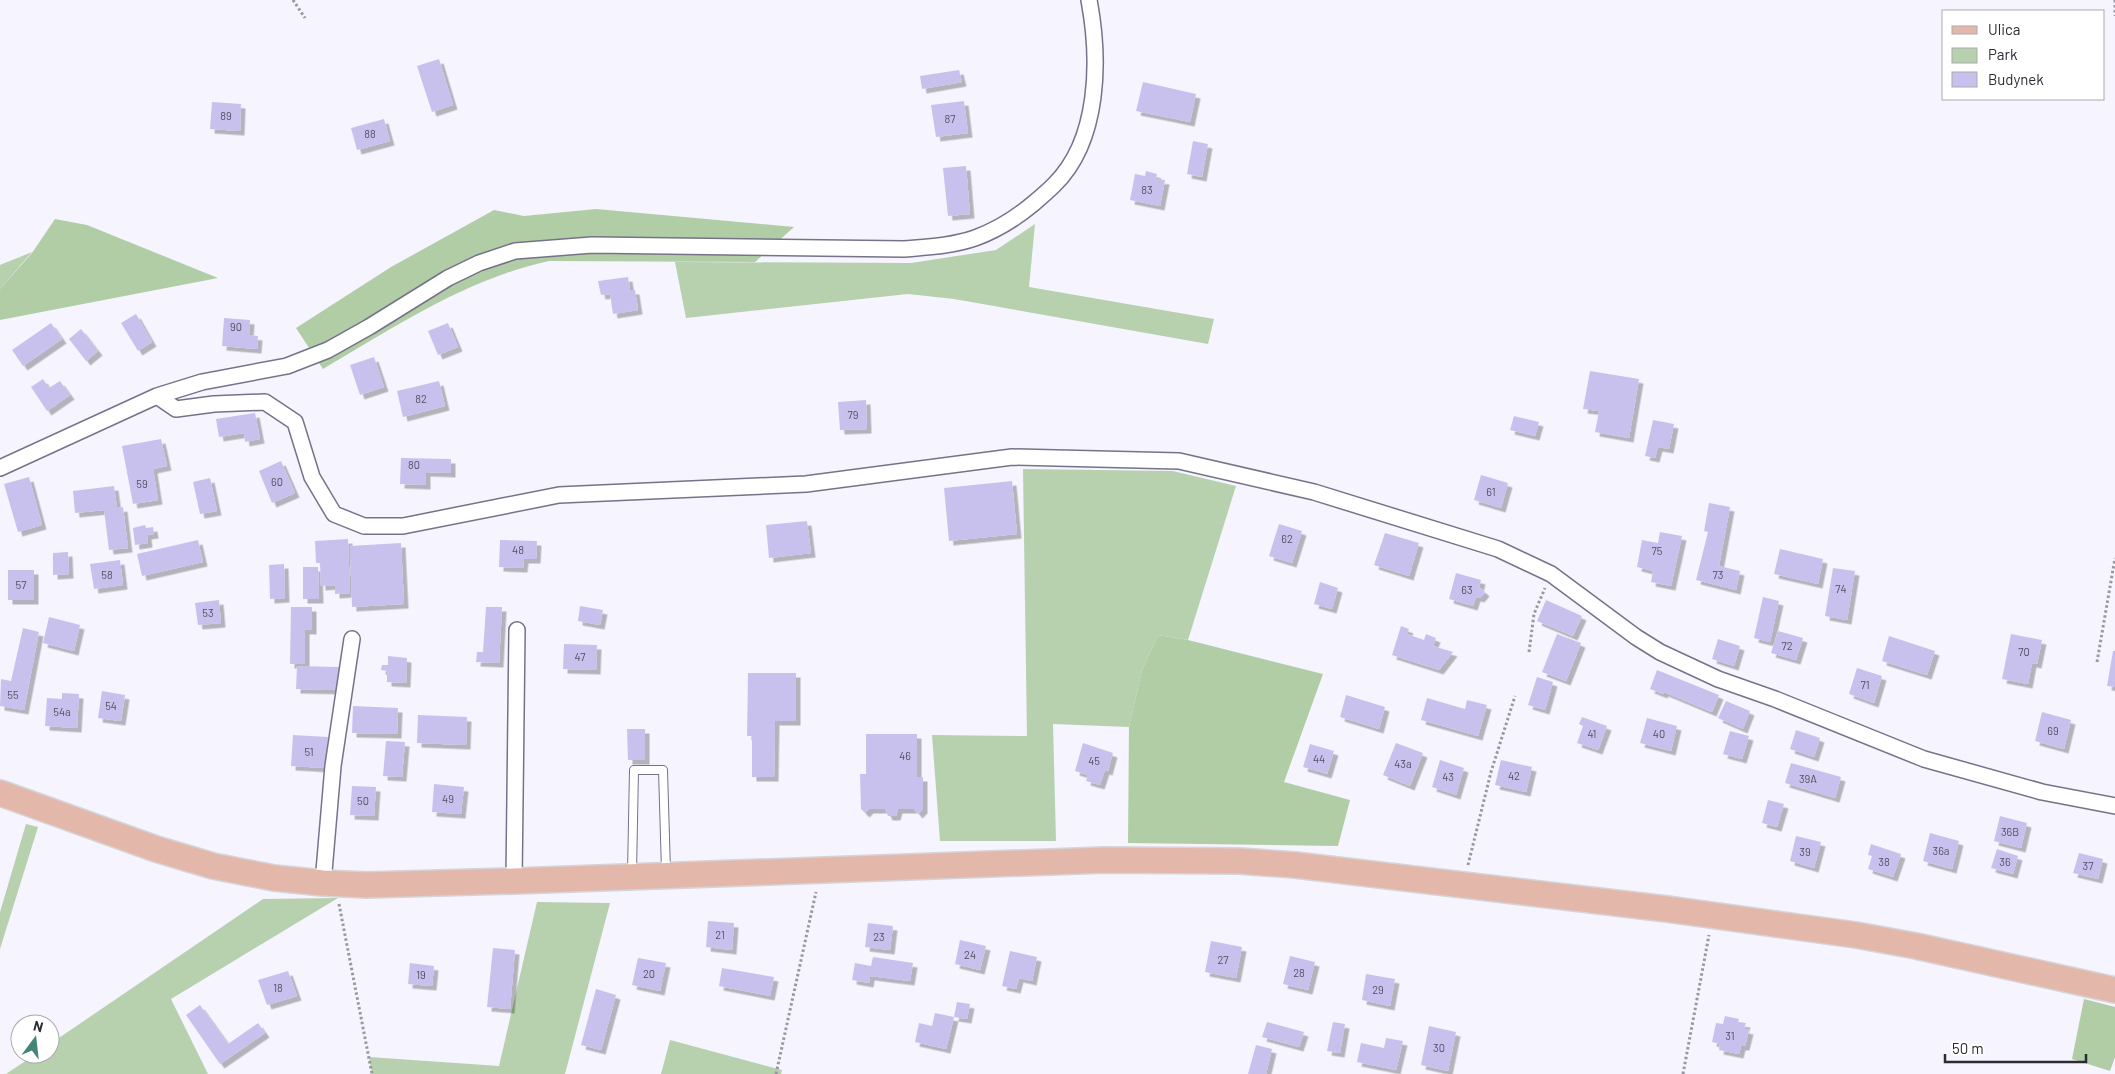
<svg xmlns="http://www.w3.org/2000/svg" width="2115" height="1074" viewBox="0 0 2115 1074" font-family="Barlow,sans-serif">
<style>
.green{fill:#b7d0ae}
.forest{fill:#b0cda6}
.building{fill:#c9c1ed;filter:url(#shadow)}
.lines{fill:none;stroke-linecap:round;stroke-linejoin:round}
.service-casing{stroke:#767289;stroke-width:10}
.minor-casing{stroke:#767289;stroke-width:18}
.primary-casing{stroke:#d5d4d6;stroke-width:28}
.path{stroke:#9997a1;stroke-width:3;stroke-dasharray:2.5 2.5;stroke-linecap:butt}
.service{stroke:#fff;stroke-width:8}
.minor{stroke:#fff;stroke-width:15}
.primary{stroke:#e3b8ab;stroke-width:25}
.labels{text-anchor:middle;stroke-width:5;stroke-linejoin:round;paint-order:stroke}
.number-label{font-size:11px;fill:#535062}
</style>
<defs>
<filter id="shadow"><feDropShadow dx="4.5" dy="4.5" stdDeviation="0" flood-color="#0004"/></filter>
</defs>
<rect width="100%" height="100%" fill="#f6f4ff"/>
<path class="green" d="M1035,224L1029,287L1214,319L1208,344L954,299L908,294L686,318L675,262L911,263L996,250Z
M32,252L0,289V265Z
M1023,469L1173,471L1236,486L1188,640L1158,635L1142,670L1129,727L1053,724L1056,841H940L932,735L1027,736Z
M26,824L38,827L0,949V912Z
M338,898L171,999L208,1074H6L36,1054H50V1044L263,899Z
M537,902L610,903L565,1074H372L369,1057L499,1066Z
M670,1040L782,1070L781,1074H661Z"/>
<path class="forest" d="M596,209L794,227L755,262L549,261C466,279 395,327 323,369L296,328L391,267L494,210L524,216Z
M55,219L87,225L218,278L0,320V289L32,253Z
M1158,635L1188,640L1323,674L1284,782L1350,800L1338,846L1128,843L1129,727L1142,670Z
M2084,999L2115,1007V1057L2110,1071L2072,1059Z"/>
<path class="building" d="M439,59L453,105L432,112L417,66Z
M959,70L962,82L922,89L920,76Z
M1143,82L1196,94L1190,122L1136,111Z
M964,101L968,133L936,137L931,105Z
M212,102L241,104L240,131L210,129Z
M384,119L390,141L357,150L351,128Z
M1193,141L1208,144L1202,177L1187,174Z
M966,166L970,214L948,216L943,168Z
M1146,171L1157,174L1156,179L1165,180L1160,206L1130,200L1135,174L1145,176Z
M628,277L630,290H635L638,310L613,314L610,294L601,295L598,281Z
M136,314L152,342L138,351L121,323Z
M224,318L250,320L249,335L258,336L257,349L222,346Z
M51,323L62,339L23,366L12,350Z
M448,323L458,347L438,355L428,331Z
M81,329L98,351L86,361L69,339Z
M374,357L384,387L360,395L350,365Z
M1590,371L1639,379L1629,438L1595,432L1599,411L1583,409Z
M43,379L49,388L60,381L70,395L47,411L31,387Z
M439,381L445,406L403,417L397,391Z
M866,400L867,429L840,430L838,402Z
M255,413L260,439L245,442L244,433L219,437L216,419Z
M1514,416L1539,422L1535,436L1510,430Z
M1653,420L1674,424L1669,449L1658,447L1655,458L1645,456Z
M161,439L167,466L153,469L158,500L133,504L122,446Z
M401,458L451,459V473L426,472V485L400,484Z
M281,461L295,493L272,503L259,471Z
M1481,475L1508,483L1501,508L1474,500Z
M29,477L42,525L18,532L4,484Z
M210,478L217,511L200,514L193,482Z
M1012,481L1017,534L949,541L944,488Z
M114,486L117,508L123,507L128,548L109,550L104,510L75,513L73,491Z
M1709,503L1730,507L1719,566L1740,571L1736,590L1696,580L1708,532L1704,531Z
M807,521L811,553L769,558L766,525Z
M1279,524L1302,531L1292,563L1269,556Z
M145,525L146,528L153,527L154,534L147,535L148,543L135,545L133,528Z
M1660,532L1682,536L1671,586L1651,582L1653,571L1637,567L1642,540L1658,543Z
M1385,533L1419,543L1409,576L1374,565Z
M348,539L350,593L335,594V585L321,586L320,563H316L315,541Z
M198,540L203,562L142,576L137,554Z
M500,540L537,541L536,559H524L523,568L499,567Z
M401,543L404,604L352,607L350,546Z
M1780,549L1823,559L1818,584L1774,574Z
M68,552L69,574L53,575V553Z
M120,560L123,585L94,589L90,564Z
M284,564L285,598L270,599L269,565Z
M303,567H318L319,599H303Z
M1833,568L1855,571L1847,620L1825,616Z
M8,570H34V600H8Z
M1456,573L1481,580L1479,588L1482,589L1485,592L1480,598L1476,597L1473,606L1449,599Z
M1320,582L1338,588L1332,609L1314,604Z
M1763,597L1779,601L1770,642L1754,638Z
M219,600L221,623L198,625L195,603Z
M1546,600L1582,616L1573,636L1537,621Z
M580,606L603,610L600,625L578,621Z
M291,607H312V630H305V664H290Z
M486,607H502L499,663L476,662L477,652H483Z
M49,617L80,625L74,651L43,643Z
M1401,626L1409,629L1407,634L1424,640L1426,634L1436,638L1433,646L1453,652L1439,670L1392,655Z
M23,628L39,632L24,710L0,706L1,679L11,681Z
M1778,631L1803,638L1796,660L1771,653Z
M1557,634L1581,643L1566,681L1542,672Z
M2011,634L2042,640L2037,664L2032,663L2028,684L2002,679Z
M1889,636L1935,651L1927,675L1882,661Z
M1718,639L1740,646L1734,666L1712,659Z
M564,644L597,645L596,670L563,669Z
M2113,651H2115V687L2107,686Z
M388,656L407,658L406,683L387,682V671L381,670L382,665H388Z
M297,666L339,667V690L296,689Z
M1857,668L1882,676L1874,703L1849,694Z
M1657,670L1719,695L1712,712L1664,692L1663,694L1650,689Z
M748,673H796V721H775L774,777H752V736H747Z
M1537,677L1553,682L1545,710L1528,705Z
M102,691L125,695L121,721L98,718Z
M62,693L79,694L77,728L45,726L47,698L62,699Z
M1346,695L1385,707L1379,729L1340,717Z
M1427,698L1465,709L1467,700L1487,705L1478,736L1421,720Z
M1726,701L1750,711L1743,729L1718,718Z
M353,706L398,708L397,734L352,733Z
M2042,712L2071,720L2064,749L2035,741Z
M418,715L467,717L466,745L417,743Z
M1582,717L1607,726L1598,750L1577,743L1583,726L1579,724Z
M1647,718L1677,726L1671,751L1640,743Z
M627,729H645V760H628Z
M1796,730L1820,738L1814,757L1790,749Z
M1730,731L1749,736L1742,759L1723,754Z
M866,734H917V777H923V809L918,814L914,809H898L896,816H888L885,809H869L865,813L861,809L860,774H866Z
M293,735L328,737L326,768L291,766Z
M386,741L405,742L402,777L383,776Z
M1083,743L1113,753L1108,771L1105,770L1100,785L1086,781L1088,775L1075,771Z
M1396,743L1423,753L1410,786L1383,775Z
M1310,744L1334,751L1327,774L1303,767Z
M1440,760L1464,768L1456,795L1432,787Z
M1501,760L1532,767L1526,792L1495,785Z
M1791,763L1841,777L1835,798L1785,783Z
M434,784L464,787L461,814L432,812Z
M352,786L376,787L374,816L350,815Z
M1768,800L1784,804L1777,827L1762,823Z
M2000,816L2027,823L2021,848L1994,841Z
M1930,833L1959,841L1952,869L1923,861Z
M1796,836L1821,842L1814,868L1790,861Z
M1871,844L1901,854L1893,877L1868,869L1872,856L1868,855Z
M1997,849L2018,856L2013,874L1991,868Z
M2079,853L2103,859L2098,879L2073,873Z
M708,921L734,923L732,950L706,947Z
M868,923L893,926L890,950L865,947Z
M960,940L986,946L980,970L955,964Z
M1211,941L1242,947L1236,978L1205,972Z
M493,948L515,950L510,1009L487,1007Z
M1010,951L1037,957L1032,981L1019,978L1016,989L1002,986Z
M1290,956L1315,962L1308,990L1283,984Z
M873,957L913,963L910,981L870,976L869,983L852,980L855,963L871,966Z
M638,958L666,963L660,991L632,985Z
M410,963L434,966L432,986L408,984Z
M722,968L774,977L770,996L719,986Z
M288,971L297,996L267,1005L258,980Z
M1366,974L1395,979L1390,1006L1362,1000Z
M596,989L616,995L601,1050L581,1045Z
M957,1002L970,1004L967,1019L954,1017Z
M200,1005L228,1044L258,1023L265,1033L220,1064L186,1015Z
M935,1013L954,1017L946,1049L915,1042L919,1023L932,1026Z
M1725,1016L1739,1019L1738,1022L1746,1023L1744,1029L1749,1030L1745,1046H1741L1739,1054L1719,1050L1720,1044L1712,1042L1716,1023L1723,1024Z
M1267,1022L1304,1032L1299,1047L1262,1037Z
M1333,1022L1345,1024L1340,1053L1327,1051Z
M1429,1026L1456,1032L1448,1071L1421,1065Z
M1386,1038L1403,1041L1396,1070L1357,1062L1361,1043L1384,1048Z
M1256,1045L1272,1049L1266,1074H1248Z"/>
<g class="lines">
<defs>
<path id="service" d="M632,873L634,770H663L666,871"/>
<path id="minor" d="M157,396L176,409L214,404L265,402L295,422L312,477L334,514L364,526H403L559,495L806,484L1012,457L1179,461L1314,492L1498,549L1551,574L1636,637L1660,652L1718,679L1775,699L1924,759L2042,792L2115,806
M0,468L157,396L202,382L287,366L328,350L369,327L448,278L479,263L515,251L592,245L904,249C927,247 952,246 975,238C997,230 1016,218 1034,203C1041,197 1048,191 1054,185C1100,140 1100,59 1089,0
M514,881L517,630
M323,883L333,766L352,639"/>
<path id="primary" d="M0,793L156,849L213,866L274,878L323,883L367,885L514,881L1105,860L1239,861L1295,865L1667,909L1856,935L1916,946L2115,990"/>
</defs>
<use href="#service" class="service-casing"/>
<use href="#minor" class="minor-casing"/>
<use href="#primary" class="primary-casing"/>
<path class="path" d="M293,0L305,18
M2115,0V16
M1529,652L1534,614L1545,588
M2097,662L2115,558
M1468,865L1491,772L1515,696
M339,904L372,1074
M776,1074L816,892
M1683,1074L1709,935"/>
<use href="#service" class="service"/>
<use href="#minor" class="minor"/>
<use href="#primary" class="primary"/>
</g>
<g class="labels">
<g class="number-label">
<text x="226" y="120">89</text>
<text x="950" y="123">87</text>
<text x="370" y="138">88</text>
<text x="1147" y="194">83</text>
<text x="236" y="331">90</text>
<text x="421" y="403">82</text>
<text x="853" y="419">79</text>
<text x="414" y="469">80</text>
<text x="277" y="486">60</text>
<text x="142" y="488">59</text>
<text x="1491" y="496">61</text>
<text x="1287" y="543">62</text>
<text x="518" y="554">48</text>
<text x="1657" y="555">75</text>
<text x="107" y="579">58</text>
<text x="1718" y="579">73</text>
<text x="21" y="589">57</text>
<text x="1841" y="593">74</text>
<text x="1467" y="594">63</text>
<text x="208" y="617">53</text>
<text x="1787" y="650">72</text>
<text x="2024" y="656">70</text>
<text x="580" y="661">47</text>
<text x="1865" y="689">71</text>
<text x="13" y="699">55</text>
<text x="111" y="710">54</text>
<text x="62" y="716">54a</text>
<text x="2053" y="735">69</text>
<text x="1592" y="738">41</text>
<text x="1659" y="738">40</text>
<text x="309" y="756">51</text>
<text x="905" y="760">46</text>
<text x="1319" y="763">44</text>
<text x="1094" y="765">45</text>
<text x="1403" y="768">43a</text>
<text x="1514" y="780">42</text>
<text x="1448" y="781">43</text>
<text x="1808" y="783">39A</text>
<text x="448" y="803">49</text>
<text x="363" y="805">50</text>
<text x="2010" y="836">36B</text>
<text x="1941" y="855">36a</text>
<text x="1805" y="856">39</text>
<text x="1884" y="866">38</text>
<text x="2005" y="866">36</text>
<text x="2088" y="870">37</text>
<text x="720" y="939">21</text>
<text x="879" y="941">23</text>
<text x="970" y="959">24</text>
<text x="1223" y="964">27</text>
<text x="1299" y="977">28</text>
<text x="649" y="978">20</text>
<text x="421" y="979">19</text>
<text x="278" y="992">18</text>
<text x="1378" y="994">29</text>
<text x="1730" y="1040">31</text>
<text x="1439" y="1052">30</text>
</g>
</g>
<rect x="1942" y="10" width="162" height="90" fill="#ffffff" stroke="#abaaae"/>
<rect x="1952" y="26" width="25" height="8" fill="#e3b8ab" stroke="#abaaae"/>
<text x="1988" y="35" font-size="15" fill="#2c2a34">Ulica</text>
<rect x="1952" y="48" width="25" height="15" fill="#b7d0ae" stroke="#abaaae"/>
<text x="1988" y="60" font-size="15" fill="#2c2a34">Park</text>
<rect x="1952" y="72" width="25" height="15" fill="#c9c1ed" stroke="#abaaae"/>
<text x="1988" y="85" font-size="15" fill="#2c2a34">Budynek</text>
<g transform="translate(35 1039) rotate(15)"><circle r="24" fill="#ffffff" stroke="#abaaae"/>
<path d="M0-4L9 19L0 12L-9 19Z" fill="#438679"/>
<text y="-8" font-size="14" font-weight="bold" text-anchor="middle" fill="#2c2a34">N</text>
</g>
<path d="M1945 1054v8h141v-8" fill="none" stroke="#2c2a34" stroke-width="2.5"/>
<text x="1952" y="1054" font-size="15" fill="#2c2a34" stroke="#ffffff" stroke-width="4" paint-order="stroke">50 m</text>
</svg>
